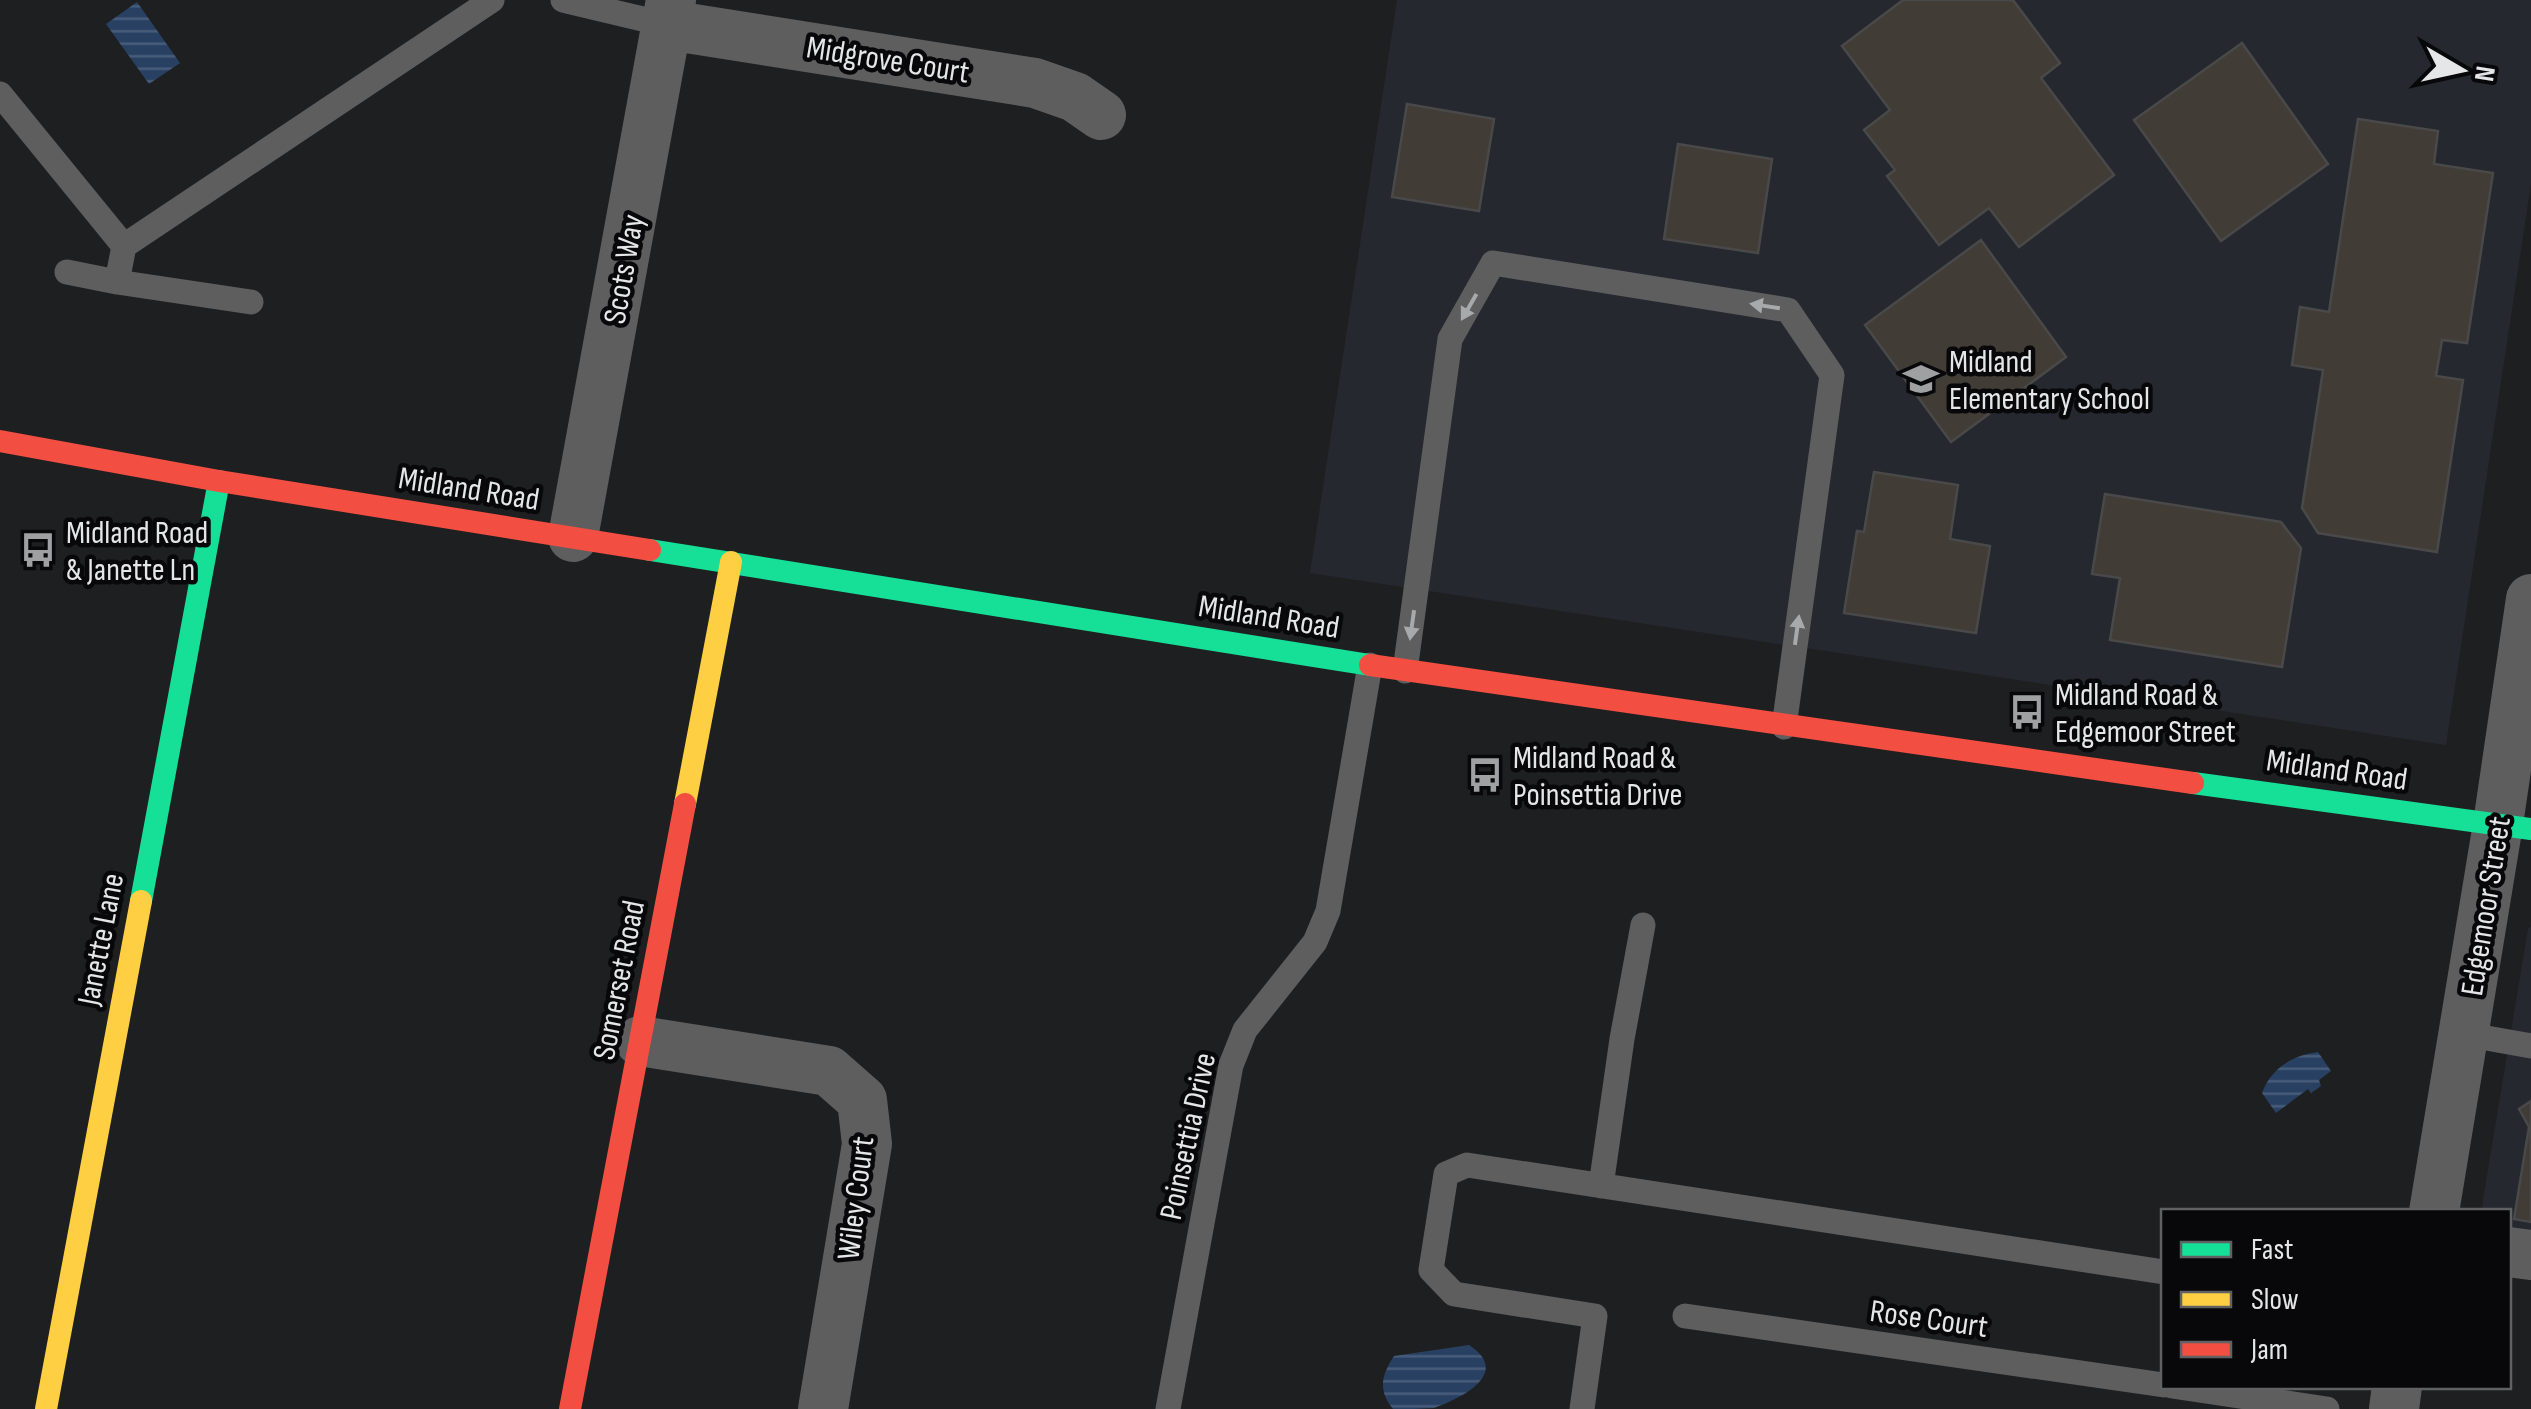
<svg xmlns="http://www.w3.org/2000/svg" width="2531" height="1409" viewBox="0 0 2531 1409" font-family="'Sofia Sans Condensed',sans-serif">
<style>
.built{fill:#25282e}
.water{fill:url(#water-rules)}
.building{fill:#423c36;stroke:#494949;stroke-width:2.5}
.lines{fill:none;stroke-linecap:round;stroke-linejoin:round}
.lane{stroke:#5e5e5f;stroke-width:25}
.street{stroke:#5e5e5f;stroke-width:50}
.fast{stroke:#16e098;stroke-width:22}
.slow{stroke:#ffcf43;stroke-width:22}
.jam{stroke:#f24e42;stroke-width:22}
.oneway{fill:#a8a9aa}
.labels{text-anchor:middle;stroke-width:9;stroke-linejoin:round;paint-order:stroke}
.street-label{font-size:32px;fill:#e5e6e8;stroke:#08080a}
.poi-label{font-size:32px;fill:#e5e6e8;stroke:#08080a;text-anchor:start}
</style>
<defs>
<pattern id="water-rules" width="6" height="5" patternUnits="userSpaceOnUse" patternTransform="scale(2.5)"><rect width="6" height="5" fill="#284163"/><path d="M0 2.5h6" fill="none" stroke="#475c79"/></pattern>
</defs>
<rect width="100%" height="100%" fill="#1e1f20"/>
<path class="built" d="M1397,0H2531V184L2446,745L1310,573Z
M2531,926V1232L2509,1228L2508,1212L2484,1211L2482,1206L2528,929Z"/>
<path class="water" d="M137,2L180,63L149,84L106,24Z
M2318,1052L2331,1071L2319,1080L2321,1086L2311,1093L2308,1089L2276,1113L2262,1093C2271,1068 2293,1055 2318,1052Z
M1469,1345C1512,1373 1462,1398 1434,1408C1422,1409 1406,1409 1393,1409C1378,1390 1381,1376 1394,1356Z"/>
<path class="building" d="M1903,0H2013L2060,63L2041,78L2114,175L2019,247L1989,208L1939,245L1887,176L1895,170L1864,130L1890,110L1842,46Z
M2242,43L2328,164L2221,241L2134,120Z
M1407,104L1494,119L1479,211L1392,197Z
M2358,119L2438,131L2434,164L2493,173L2467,343L2442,340L2436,376L2463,380L2437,552L2318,533L2302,508L2323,370L2292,365L2300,307L2329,312Z
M1678,144L1772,159L1758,253L1664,239Z
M1981,240L2066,357L1951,442L1865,325Z
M1874,472L1958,485L1950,539L1990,546L1976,633L1844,613L1857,531L1864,532Z
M2105,494L2281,522L2301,548L2282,667L2110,640L2120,578L2092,574Z
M2531,1101V1222L2514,1219L2529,1127L2519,1109Z"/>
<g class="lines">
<path class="lane" d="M563,0L668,25
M0,94L124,246L492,0
M124,246L117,282L251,302
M67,272L117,282
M1405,671L1450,339L1493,263L1788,310L1832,375L1784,727
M2464,1034L2531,1046
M1601,1186L1622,1039L1643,925
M1685,1316L2164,1385
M2172,1386L2327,1409
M1168,1409L1231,1065L1245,1030L1315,942L1328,911L1370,665
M1582,1409L1595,1316L1454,1294L1431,1270L1446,1174L1467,1165L2164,1272"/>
<path class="street" d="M668,25L1035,83L1075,97L1101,115
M573,537L671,0
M640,1041L829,1071L862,1100L867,1144L823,1409
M2434,1212L2498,824L2531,599
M2508,1252L2531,1255
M2394,1409L2397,1386"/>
<path class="fast" d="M650,550L1370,665
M2193,783L2531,829
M141,901L219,481"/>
<path class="slow" d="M685,804L731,562
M46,1409L141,901"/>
<path class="jam" d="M0,441L219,481L650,550
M1370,665L2193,783
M570,1409L685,804"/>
</g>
<defs><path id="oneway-solid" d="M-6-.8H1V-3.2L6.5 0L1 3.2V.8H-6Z" transform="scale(2.5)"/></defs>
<g class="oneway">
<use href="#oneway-solid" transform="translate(1765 306) rotate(-171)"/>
<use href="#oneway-solid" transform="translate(1469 307) rotate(120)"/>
<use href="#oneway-solid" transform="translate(1412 625) rotate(98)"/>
<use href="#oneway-solid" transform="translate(1797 630) rotate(-82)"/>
</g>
<defs>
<symbol id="school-bare" viewBox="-9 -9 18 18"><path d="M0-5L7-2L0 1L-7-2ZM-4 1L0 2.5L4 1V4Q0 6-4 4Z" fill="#9fa0a2" stroke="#08080a" stroke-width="2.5" paint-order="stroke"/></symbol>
<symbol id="bus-bare" viewBox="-9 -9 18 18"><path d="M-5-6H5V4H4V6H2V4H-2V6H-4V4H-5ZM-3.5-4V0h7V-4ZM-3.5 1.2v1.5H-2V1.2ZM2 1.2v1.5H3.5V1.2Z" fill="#9fa0a2" stroke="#08080a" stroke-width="2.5" paint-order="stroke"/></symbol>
</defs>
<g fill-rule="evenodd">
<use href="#school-bare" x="1896" y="354" width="50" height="50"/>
<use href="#bus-bare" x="13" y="525" width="50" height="50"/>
<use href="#bus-bare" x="2002" y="687" width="50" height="50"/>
<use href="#bus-bare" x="1460" y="750" width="50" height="50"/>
</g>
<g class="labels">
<g class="street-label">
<text transform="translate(888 59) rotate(9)" y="11">Midgrove Court</text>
<text transform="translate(623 269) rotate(-80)" y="11">Scots Way</text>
<text transform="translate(469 488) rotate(9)" y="11">Midland Road</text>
<text transform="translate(1269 616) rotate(9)" y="11">Midland Road</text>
<text transform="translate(2337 769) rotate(8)" y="11">Midland Road</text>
<text transform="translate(2485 906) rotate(-81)" y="11">Edgemoor Street</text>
<text transform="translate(100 939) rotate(-79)" y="11">Janette Lane</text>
<text transform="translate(618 980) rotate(-79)" y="11">Somerset Road</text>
<text transform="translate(1187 1136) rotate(-78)" y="11">Poinsettia Drive</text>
<text transform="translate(855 1198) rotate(-83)" y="11">Wiley Court</text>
<text transform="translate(1929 1318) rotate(8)" y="11">Rose Court</text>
</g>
<g class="poi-label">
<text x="1949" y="372">Midland<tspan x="1949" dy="37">Elementary School</tspan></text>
<text x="66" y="543">Midland Road<tspan x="66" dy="37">&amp; Janette Ln</tspan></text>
<text x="2055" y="705">Midland Road &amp;<tspan x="2055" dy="37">Edgemoor Street</tspan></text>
<text x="1513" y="768">Midland Road &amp;<tspan x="1513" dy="37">Poinsettia Drive</tspan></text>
</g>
</g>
<rect x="2161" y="1209" width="350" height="180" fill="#08080a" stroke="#606163" stroke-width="2.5"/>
<rect x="2181" y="1242" width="50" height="15" fill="#16e098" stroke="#606163" stroke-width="2.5"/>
<text x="2251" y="1259" font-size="30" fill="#e5e6e8">Fast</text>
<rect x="2181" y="1292" width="50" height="15" fill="#ffcf43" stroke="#606163" stroke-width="2.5"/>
<text x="2251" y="1309" font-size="30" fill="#e5e6e8">Slow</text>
<rect x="2181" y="1342" width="50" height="15" fill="#f24e42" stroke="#606163" stroke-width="2.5"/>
<text x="2251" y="1359" font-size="30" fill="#e5e6e8">Jam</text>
<g transform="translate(2461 70) rotate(99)" stroke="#08080a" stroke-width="8" paint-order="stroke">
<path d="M0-8L18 38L0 25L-18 38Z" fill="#e5e6e8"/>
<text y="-15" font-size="28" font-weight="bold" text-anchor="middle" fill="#e5e6e8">N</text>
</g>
</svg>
